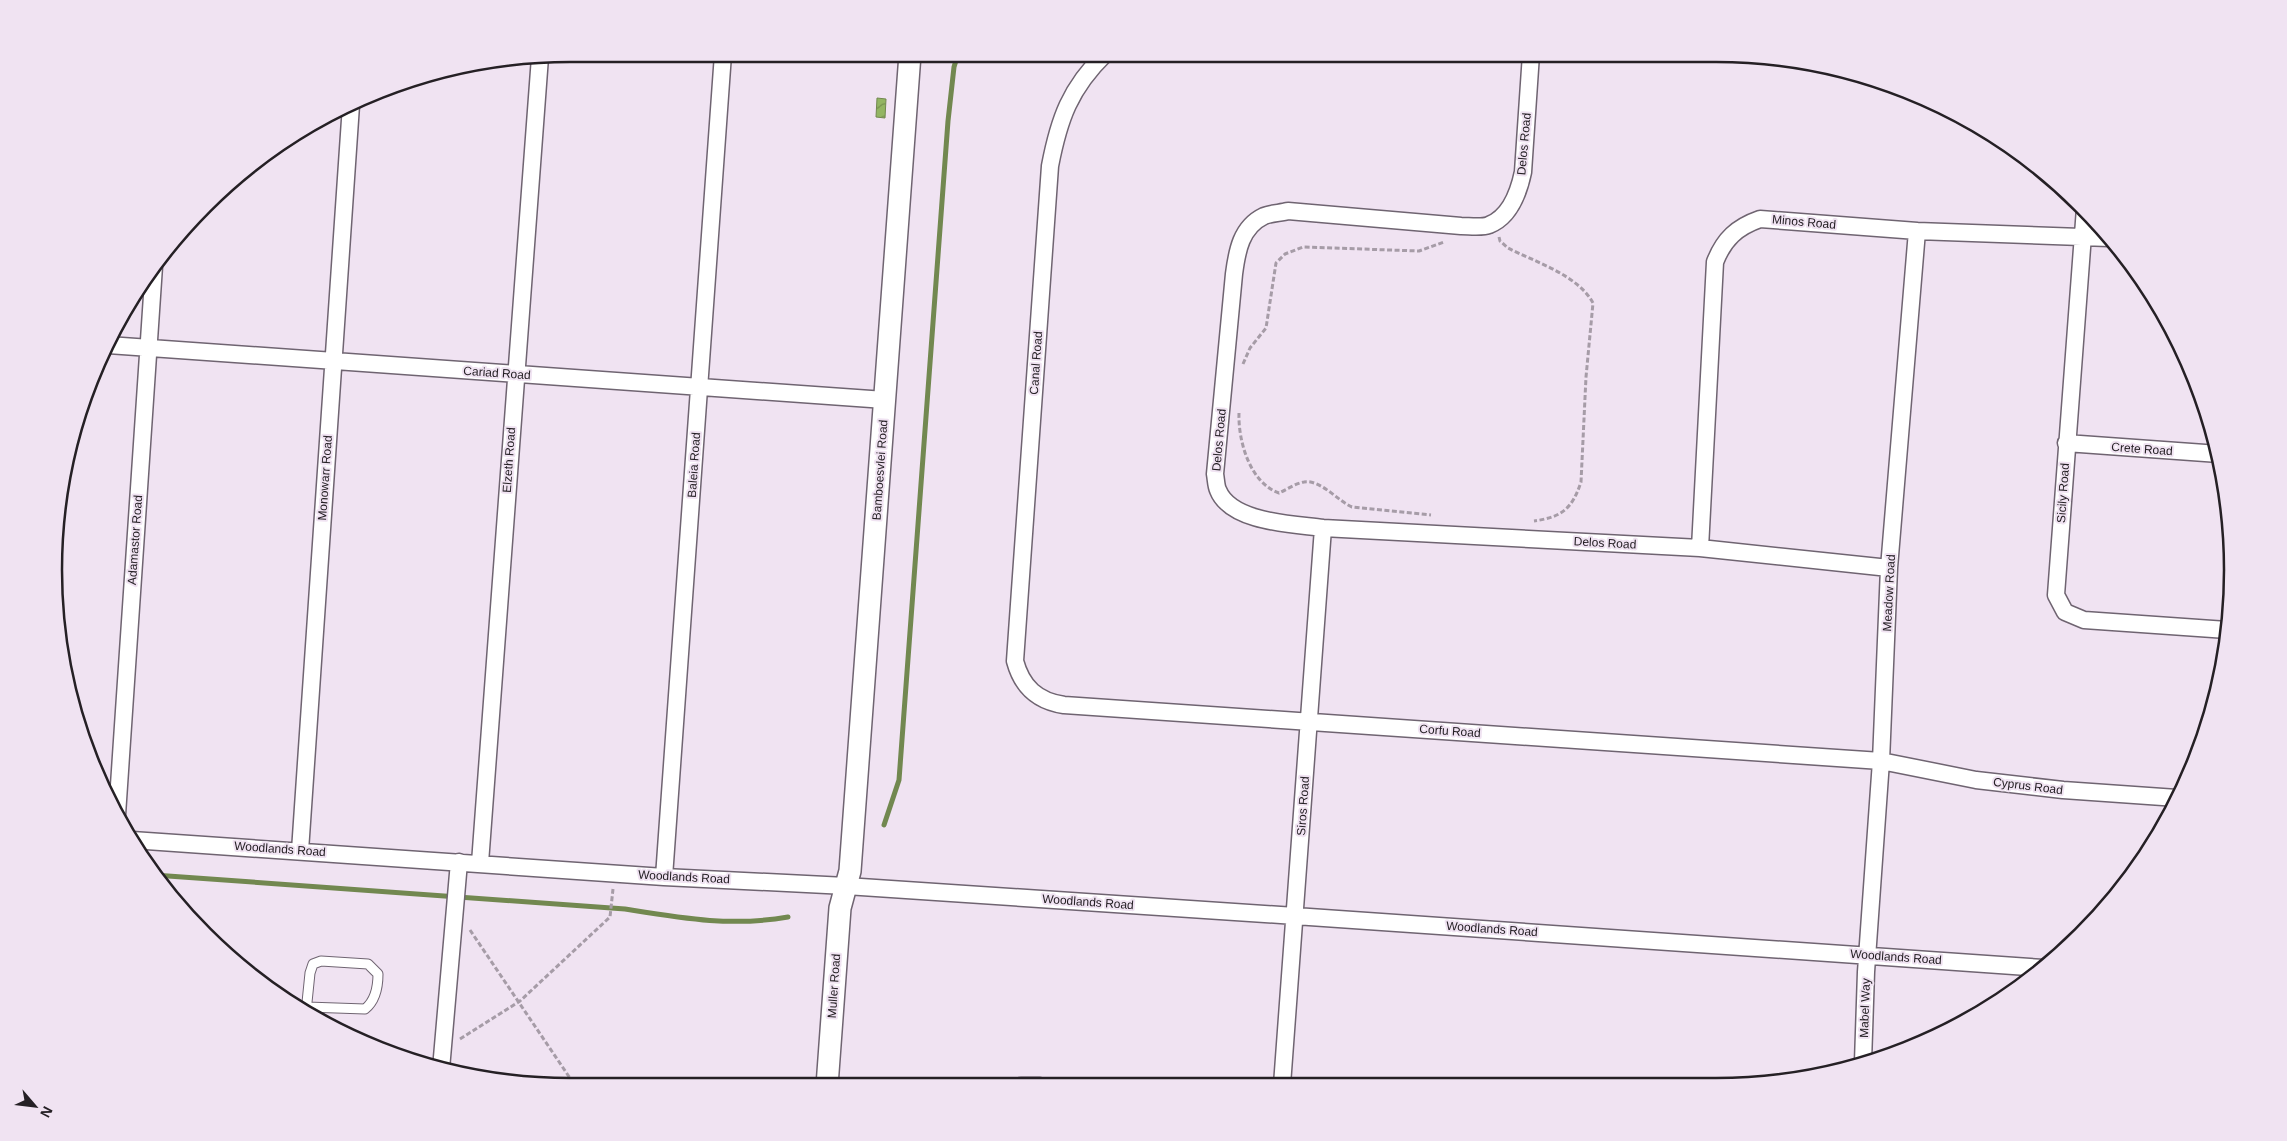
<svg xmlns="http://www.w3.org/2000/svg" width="2287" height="1141" viewBox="0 0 2287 1141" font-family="Arial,sans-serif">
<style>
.water{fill:url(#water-waves);stroke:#728850}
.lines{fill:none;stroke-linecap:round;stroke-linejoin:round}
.stream{stroke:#728850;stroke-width:5}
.service-casing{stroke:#6f6471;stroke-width:11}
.minor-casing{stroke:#6f6471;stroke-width:19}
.tertiary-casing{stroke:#6f6471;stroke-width:24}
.path{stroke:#a69ca7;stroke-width:3;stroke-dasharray:5 2.5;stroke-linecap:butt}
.service{stroke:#fff;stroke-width:9}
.minor{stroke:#fff;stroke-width:16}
.tertiary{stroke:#fff;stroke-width:21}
.labels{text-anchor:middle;stroke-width:4;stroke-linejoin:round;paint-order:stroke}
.street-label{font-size:12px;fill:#252025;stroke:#f0e3f2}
.rim{fill:none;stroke:#252025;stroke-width:2.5}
</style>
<defs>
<pattern id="water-waves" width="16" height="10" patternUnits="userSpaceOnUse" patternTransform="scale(1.25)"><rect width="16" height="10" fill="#93b563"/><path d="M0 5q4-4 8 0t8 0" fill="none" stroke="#789351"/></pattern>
</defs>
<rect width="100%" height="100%" fill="#f0e3f2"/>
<path class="water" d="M877,98L886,99L885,118L876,117Z"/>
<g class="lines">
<path class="stream" d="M884,825L899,780L948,121L954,67L958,54
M154,875L625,909C681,918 731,927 788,917"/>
<defs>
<path id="service" d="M306,1012L310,973L313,964L321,961L368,964L378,974C378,986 375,1001 365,1009L307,1007"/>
<path id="minor" d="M1105,54C1070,88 1059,119 1050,166L1015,661C1022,687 1037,701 1064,705L1881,761L1976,780L2063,790L2177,798
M1531,54L1523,172C1519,191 1510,217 1489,225C1482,228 1469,226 1461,226L1288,211C1281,213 1271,213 1264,216C1241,227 1237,251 1234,274L1215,474C1216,479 1216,486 1218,490C1231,523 1294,524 1323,528L1700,548L1889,568
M2085,208L2056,595L2065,612L2084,620L2227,630
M108,345L885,400
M2066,443L2219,454
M1700,548L1715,262C1724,239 1737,227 1760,219L1917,231L2109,238
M117,815L154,266
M132,840L664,877L846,886L1295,916L2043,968
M300,851L351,105
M480,863L540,57
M664,877L723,54
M1863,1062L1866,972L1881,761L1889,568L1917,231
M441,1069L459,862
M1282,1085L1323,528
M1021,1086H1040"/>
<path id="tertiary" d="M827,1086L840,908L850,871L910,54"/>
</defs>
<use href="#service" class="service-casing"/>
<use href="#minor" class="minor-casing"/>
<use href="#tertiary" class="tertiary-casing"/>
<path class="path" d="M1499,237L1500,241L1508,248C1535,262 1578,275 1593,303L1586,377L1581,482C1572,509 1562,517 1534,521
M1243,364L1250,348L1266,328L1276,263L1285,254L1303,247L1419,251L1444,242
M1239,413C1238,441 1250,483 1279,493C1286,490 1296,483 1304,482C1320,479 1338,501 1352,507L1431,515
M470,930L576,1087
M460,1039L520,1001L610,917L613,889"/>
<use href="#service" class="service"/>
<use href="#minor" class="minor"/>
<use href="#tertiary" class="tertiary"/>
</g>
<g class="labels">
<g class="street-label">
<text transform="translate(1524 144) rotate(-85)" y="4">Delos Road</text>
<text transform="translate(1804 222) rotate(5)" y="4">Minos Road</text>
<text transform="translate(1036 363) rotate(-86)" y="4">Canal Road</text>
<text transform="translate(497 373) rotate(4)" y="4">Cariad Road</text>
<text transform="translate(1219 440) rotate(-85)" y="4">Delos Road</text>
<text transform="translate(2142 449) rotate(4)" y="4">Crete Road</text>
<text transform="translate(509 460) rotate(-86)" y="4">Elzeth Road</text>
<text transform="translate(694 465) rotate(-86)" y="4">Baleia Road</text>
<text transform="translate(880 470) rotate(-86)" y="4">Bamboesvlei Road</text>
<text transform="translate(325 478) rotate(-86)" y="4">Monowarr Road</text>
<text transform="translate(2063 493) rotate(-86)" y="4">Sicily Road</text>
<text transform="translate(135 540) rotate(-86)" y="4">Adamastor Road</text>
<text transform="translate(1605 543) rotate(3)" y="4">Delos Road</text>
<text transform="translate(1889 593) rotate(-87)" y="4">Meadow Road</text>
<text transform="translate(1450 731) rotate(4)" y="4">Corfu Road</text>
<text transform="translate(2028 786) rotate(7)" y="4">Cyprus Road</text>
<text transform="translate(1303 806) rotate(-86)" y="4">Siros Road</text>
<text transform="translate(280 849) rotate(4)" y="4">Woodlands Road</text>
<text transform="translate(684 877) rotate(3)" y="4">Woodlands Road</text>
<text transform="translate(1088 902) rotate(4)" y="4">Woodlands Road</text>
<text transform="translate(1492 929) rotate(4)" y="4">Woodlands Road</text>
<text transform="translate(1896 957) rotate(4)" y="4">Woodlands Road</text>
<text transform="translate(834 986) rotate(-86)" y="4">Muller Road</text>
<text transform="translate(1865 1008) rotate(-88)" y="4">Mabel Way</text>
</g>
</g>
<path d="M0 0H2287V1141H0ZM570 62H1716A508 508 0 0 1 2224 570V570A508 508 0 0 1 1716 1078H570A508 508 0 0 1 62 570V570A508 508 0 0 1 570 62Z" fill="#f0e3f2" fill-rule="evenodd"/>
<path class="rim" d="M570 62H1716A508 508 0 0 1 2224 570V570A508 508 0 0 1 1716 1078H570A508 508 0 0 1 62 570V570A508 508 0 0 1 570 62Z"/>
<g transform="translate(35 1106) rotate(118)" stroke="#f0e3f2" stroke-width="4" paint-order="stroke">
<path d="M0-4L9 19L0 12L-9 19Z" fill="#252025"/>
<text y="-8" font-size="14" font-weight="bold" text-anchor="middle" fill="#252025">N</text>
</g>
</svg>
